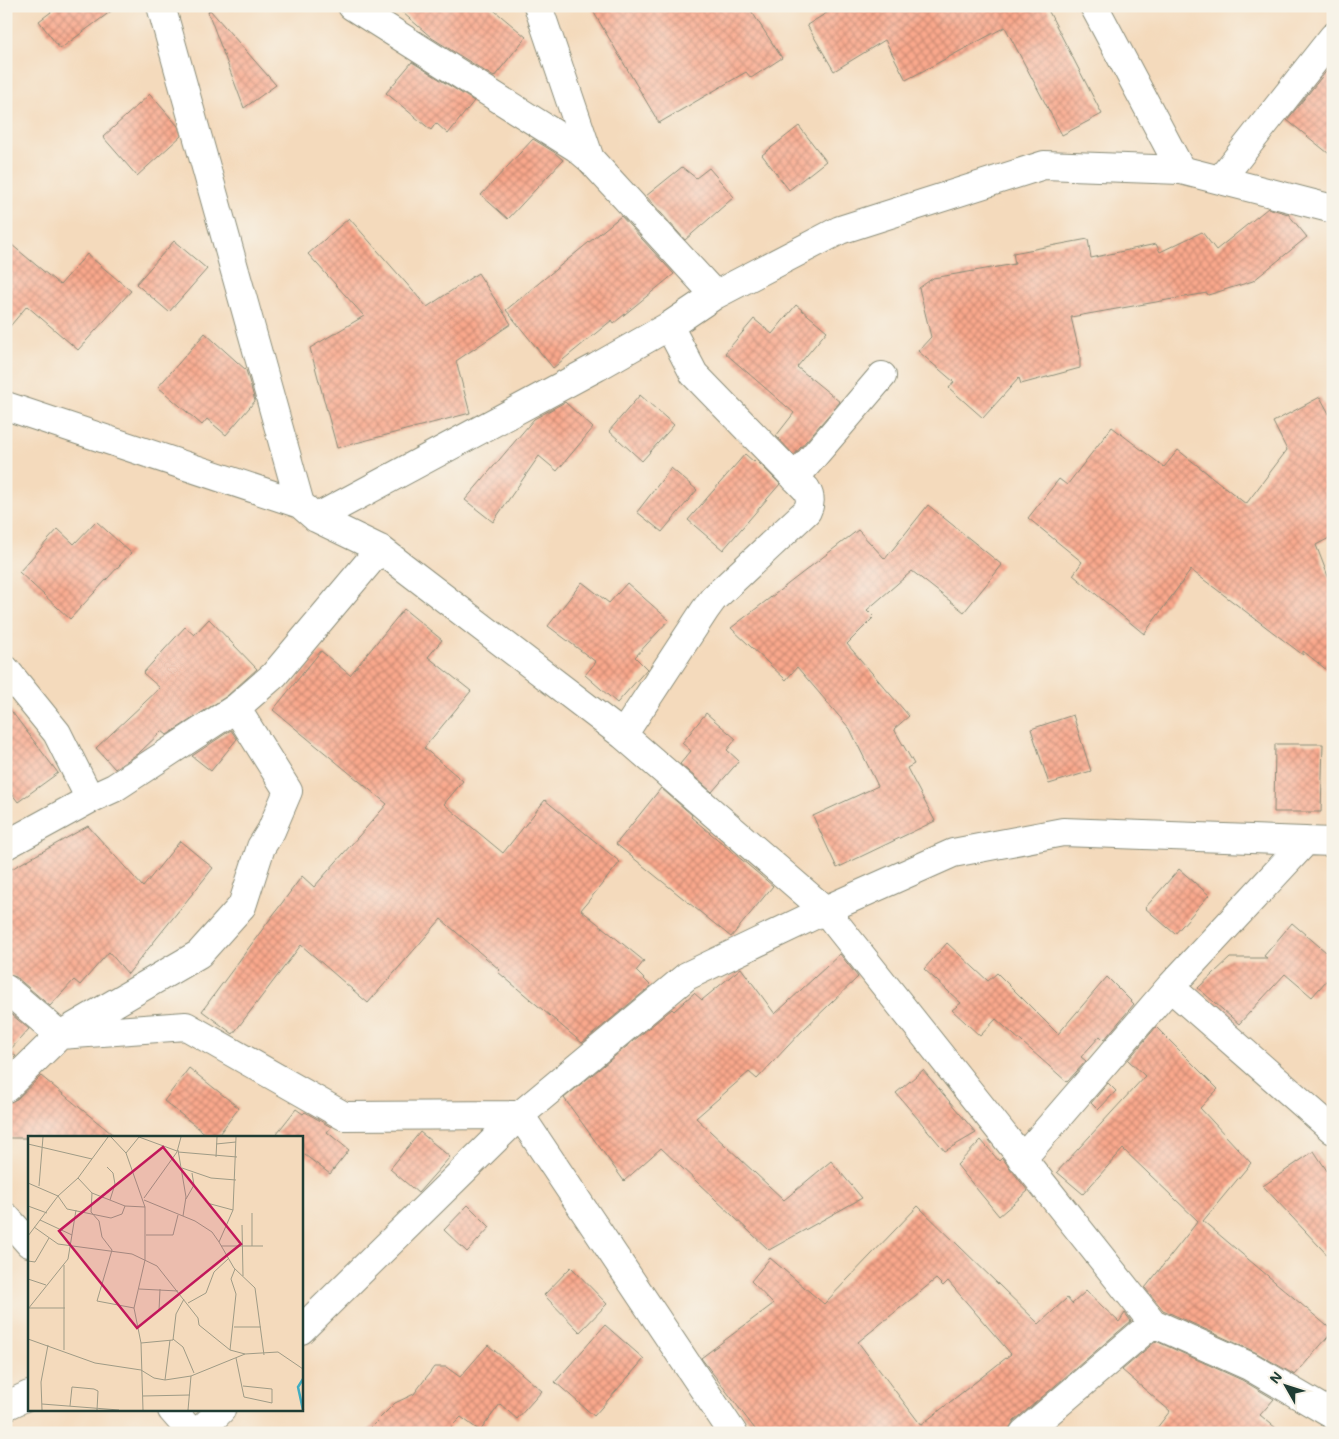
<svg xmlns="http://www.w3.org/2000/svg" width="1339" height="1439" viewBox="0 0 1339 1439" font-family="Mali,sans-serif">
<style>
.building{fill:url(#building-cross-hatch);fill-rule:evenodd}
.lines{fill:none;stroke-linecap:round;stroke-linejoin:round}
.street-casing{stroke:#8a8c78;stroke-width:30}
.street{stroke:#fff;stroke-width:28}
.inset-river{fill:none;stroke:#42adc1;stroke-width:2.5}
.inset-road{fill:none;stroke:#9f9b86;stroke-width:1}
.view{fill:#c2185b;fill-opacity:0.15;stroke:#c2185b;stroke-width:2.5}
.inset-edge{fill:none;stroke:#1f3d34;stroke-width:2.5}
</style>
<defs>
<pattern id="building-cross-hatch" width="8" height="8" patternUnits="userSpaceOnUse" patternTransform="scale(1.25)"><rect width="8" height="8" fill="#faa88c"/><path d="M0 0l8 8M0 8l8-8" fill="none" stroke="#ca8a73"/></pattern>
</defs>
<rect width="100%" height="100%" fill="#f7f3e8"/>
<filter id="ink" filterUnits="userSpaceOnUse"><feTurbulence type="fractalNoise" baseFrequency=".02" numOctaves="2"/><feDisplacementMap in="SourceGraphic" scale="10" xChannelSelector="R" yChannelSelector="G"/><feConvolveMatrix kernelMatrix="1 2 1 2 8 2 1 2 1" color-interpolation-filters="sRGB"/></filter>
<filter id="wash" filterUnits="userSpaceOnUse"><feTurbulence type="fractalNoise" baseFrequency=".0096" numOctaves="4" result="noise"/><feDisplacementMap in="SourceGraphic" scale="20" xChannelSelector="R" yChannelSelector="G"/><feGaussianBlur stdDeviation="1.12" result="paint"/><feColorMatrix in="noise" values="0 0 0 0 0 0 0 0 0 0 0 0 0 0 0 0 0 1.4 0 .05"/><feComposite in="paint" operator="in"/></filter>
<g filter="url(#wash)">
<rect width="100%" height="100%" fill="#f4dabc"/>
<g id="blocks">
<path class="building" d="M59,6H118L60,49L39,21Z
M395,6H489L526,37L494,77L432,38Z
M590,6H748L782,58L751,78L746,72L659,123Z
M838,6H1046L1102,114L1062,135L1005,27L906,80L885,40L834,71L807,25Z
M210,10L276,85L244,108L208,12Z
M412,62L474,101L448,134L436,123L431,130L386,93Z
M1333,63V157L1287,120Z
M150,94L178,126L181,136L137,176L103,137Z
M799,126L826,161L789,190L762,155Z
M533,139L554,152L563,160L508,219L481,195Z
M682,167L696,178L709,168L734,197L685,240L646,196Z
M1268,208L1288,214L1307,237L1253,281L1208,295L1207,293L1071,317L1080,355V368L1021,384L1019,378L983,418L949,388L954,382L918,351L931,337L919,288L933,278L1015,264L1013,253L1088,239L1091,258L1156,244L1160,252L1202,232L1216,250Z
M621,216L674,274L614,323L612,320L553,368L506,310Z
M349,218L427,307L478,273L511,324L456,361L470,413L337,448L310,348L364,316L308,254Z
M6,240L60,285L87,254L131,291L78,350L27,306L6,331Z
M174,241L207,269L169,312L136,284Z
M796,305L827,331L797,367L840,402L794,455L776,436L794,413L725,353L754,319L772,334Z
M205,333L246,370L255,401L226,435L207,419L202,425L158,387Z
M640,395L674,425L642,461L609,431Z
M1320,397L1333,421V536L1316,545L1333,589V675L1303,651V655L1191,570L1144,634L1073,575L1082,562L1028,518L1059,479L1067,485L1112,427L1164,467L1178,450L1246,504L1287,450L1273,422Z
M565,402L593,428L557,471L539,456L493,522L465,500L534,419Z
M745,454L754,462L756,460L780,484L723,550L688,520Z
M671,468L697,490L662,532L637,512Z
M928,505L1002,565L964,612L912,571L867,610L874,617L847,644L909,716L894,729L914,764L907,768L935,821L837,868L813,816L878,786L850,729L797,667L786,680L731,628L858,530L885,559Z
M96,521L131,553L70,619L19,572L58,529L74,544Z
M582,582L609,603L627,583L669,620L635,657L647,669L617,703L585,675L596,662L548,626Z
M404,609L442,640L428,657L471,691L424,748L463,781L444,804L503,853L545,800L620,862L581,910L644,961L636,971L651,986L582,1043L498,972L500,970L441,919L368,1003L301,945L233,1034L202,1011L302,876L314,887L387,804L273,710L321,651L350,675Z
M209,619L257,669L227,696L167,735L162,731L140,752L115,769L96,748L160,688L143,673L185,627L194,635Z
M6,704L58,773L18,802L6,786Z
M706,713L736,739L727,750L739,761L712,792L680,764L691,751L682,743Z
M1073,715L1091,771L1049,784L1031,729Z
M231,730L237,739L211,771L192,756Z
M1275,744H1323L1321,812H1274Z
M661,788L692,815L691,817L773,886L731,937L616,844Z
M88,826L143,887L180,841L213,868L128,974L109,952L80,985L74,980L50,1006L16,977L6,974V872Z
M1179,869L1209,895L1175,934L1145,908Z
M1292,923L1333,958V973L1312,997L1285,974L1239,1024L1198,988L1230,958H1267L1264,956Z
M947,943L988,981L997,973L1058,1034L1107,977L1134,1004L1104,1040L1100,1036L1081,1057L1086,1061L1067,1082L996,1019L980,1036L952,1010L961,1003L924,969Z
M840,954L858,977L802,1031L757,1079L749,1072L696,1118L784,1200L831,1161L862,1198L769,1250L661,1148L624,1181L564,1098L672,1009L674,1011L694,993L702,1000L741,968L775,1014Z
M6,1010L29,1029L9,1051L16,1056L6,1066Z
M1156,1027L1218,1089L1200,1108L1251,1163L1203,1221L1333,1331L1295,1375L1255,1352L1163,1310L1145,1288L1198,1221L1123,1149L1083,1194L1057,1172L1145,1076L1128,1060Z
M189,1068L239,1108L216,1138H211L164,1101Z
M923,1070L976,1133L945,1151L896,1093Z
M41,1076L117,1138H6V1103L17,1099Z
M1108,1083L1116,1091L1098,1110L1091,1103Z
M296,1109L303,1114L305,1112L331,1127L327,1132L349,1150L330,1174L301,1152V1138H283L277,1133Z
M420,1132L450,1157L418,1193L390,1169Z
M981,1140L999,1161L1002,1158L1028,1191L999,1216L957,1165Z
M1314,1151L1333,1180V1261L1263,1186Z
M468,1205L490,1227L467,1252L444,1230Z
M918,1206L1039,1324L1067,1298L1072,1304L1086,1291L1119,1322L1125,1313L1131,1321L1014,1421L1010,1427L1009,1433H758L701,1358L773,1304L751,1281L770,1258L824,1304ZM936,1279L943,1286L948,1281L1011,1354L921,1425L858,1342Z
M571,1267L607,1304L580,1332L544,1295Z
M605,1325L644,1359L594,1416L555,1382Z
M1156,1341L1242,1380L1274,1399L1260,1415L1282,1433H1153L1170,1411L1122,1370Z
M488,1345L542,1391L517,1419L500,1404L480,1431L461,1417L445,1433H365L395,1403L414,1394L434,1367H446L460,1377Z"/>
</g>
</g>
<g filter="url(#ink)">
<use href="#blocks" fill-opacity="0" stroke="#8a8c78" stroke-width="1"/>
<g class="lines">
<defs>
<path id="street" d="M161,6L300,504
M352,6L577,148L590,159L715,295
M538,6L590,159
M1094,6L1181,170L1333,209
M1220,180L1333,37
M6,406L300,504L316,518L380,549L623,735L825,910L1153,1323L1249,1366L1333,1415
M795,478L882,376
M316,518L597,367L669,326L715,295L840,230L1044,165L1181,170
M6,670L57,733L90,799
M623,735L705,610L713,599L807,511C811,503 811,497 806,489L694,374L669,326
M6,845L90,799L114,788L236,708L274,675L380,549
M1170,987L1333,1130
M6,989L60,1035L186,1026L344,1116L520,1115L733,1433
M6,1088L60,1035L199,954L242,906L261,847L271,831L288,791L236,708
M1022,1159L1170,987L1306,841
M6,1217L29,1243
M301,1330L520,1115L687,976L825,910L953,853L1063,832L1333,842
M6,1406L29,1395
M172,1410L192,1433
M198,1433L221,1410
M1024,1433L1153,1323"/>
</defs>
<use href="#street" class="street-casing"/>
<use href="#street" class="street"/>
</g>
</g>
<g transform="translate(28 1136)">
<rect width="275" height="275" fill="#f4dabc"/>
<path class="inset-river" d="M275,274L270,251L275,243"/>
<path class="inset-road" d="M80,1L50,42L64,57L97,70L117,71M83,1L98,17L117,71V124L106,172L113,207L115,274M111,1L149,15M208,1L205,74L191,106L206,132L227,152L236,219M0,8L64,23M188,8L208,6M150,14L158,61L155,80M150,16L209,21M98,17L111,1M188,21L189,1M79,31L85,37L87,48L82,64M154,32L183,42L208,44M0,47L30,60L39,73L83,82L94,78L97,70M11,50L15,1M64,57L63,76L71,85L74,101L84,114L69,165L106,172M116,62L149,16L153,1M158,63L166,49L164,37M116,64L167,85L184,96L191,106M179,67L205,74M0,70L19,77M12,84L44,99M214,89L215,140M6,91L30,108L104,118L129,130L170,182L171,189L202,214L217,218M118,99H145L150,79M0,100L30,60L50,42M193,110H235M224,110V77M0,125L7,126L21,102M0,143L18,149M111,153L150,155M160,167L178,157L186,136L200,123M0,172H37M0,173L40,123L48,74M131,175L132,153M206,191H233M0,203L67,227L113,234L126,242L137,244L163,240L217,218L250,216L275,233M145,203L155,211L166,237M113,207L145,204L148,178L156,163M36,214V129M202,214L208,158L203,143L207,133M208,222L216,261L244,267V253L215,250M137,244L142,204M115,260L162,259M14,268L91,274M42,270L44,251L66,253L70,255L69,274M14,274L13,246L20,209M160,274L163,240"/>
<path class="view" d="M135,11L213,108L109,192L31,95Z"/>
<rect width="275" height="275" class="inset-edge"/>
</g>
<rect width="1339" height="1439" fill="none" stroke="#f7f3e8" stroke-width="25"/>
<g transform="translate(1286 1386) rotate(309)" stroke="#f7f3e8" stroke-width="4" paint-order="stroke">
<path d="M0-4L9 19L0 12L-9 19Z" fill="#1f3d34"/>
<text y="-8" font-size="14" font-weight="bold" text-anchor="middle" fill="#1f3d34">N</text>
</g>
</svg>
